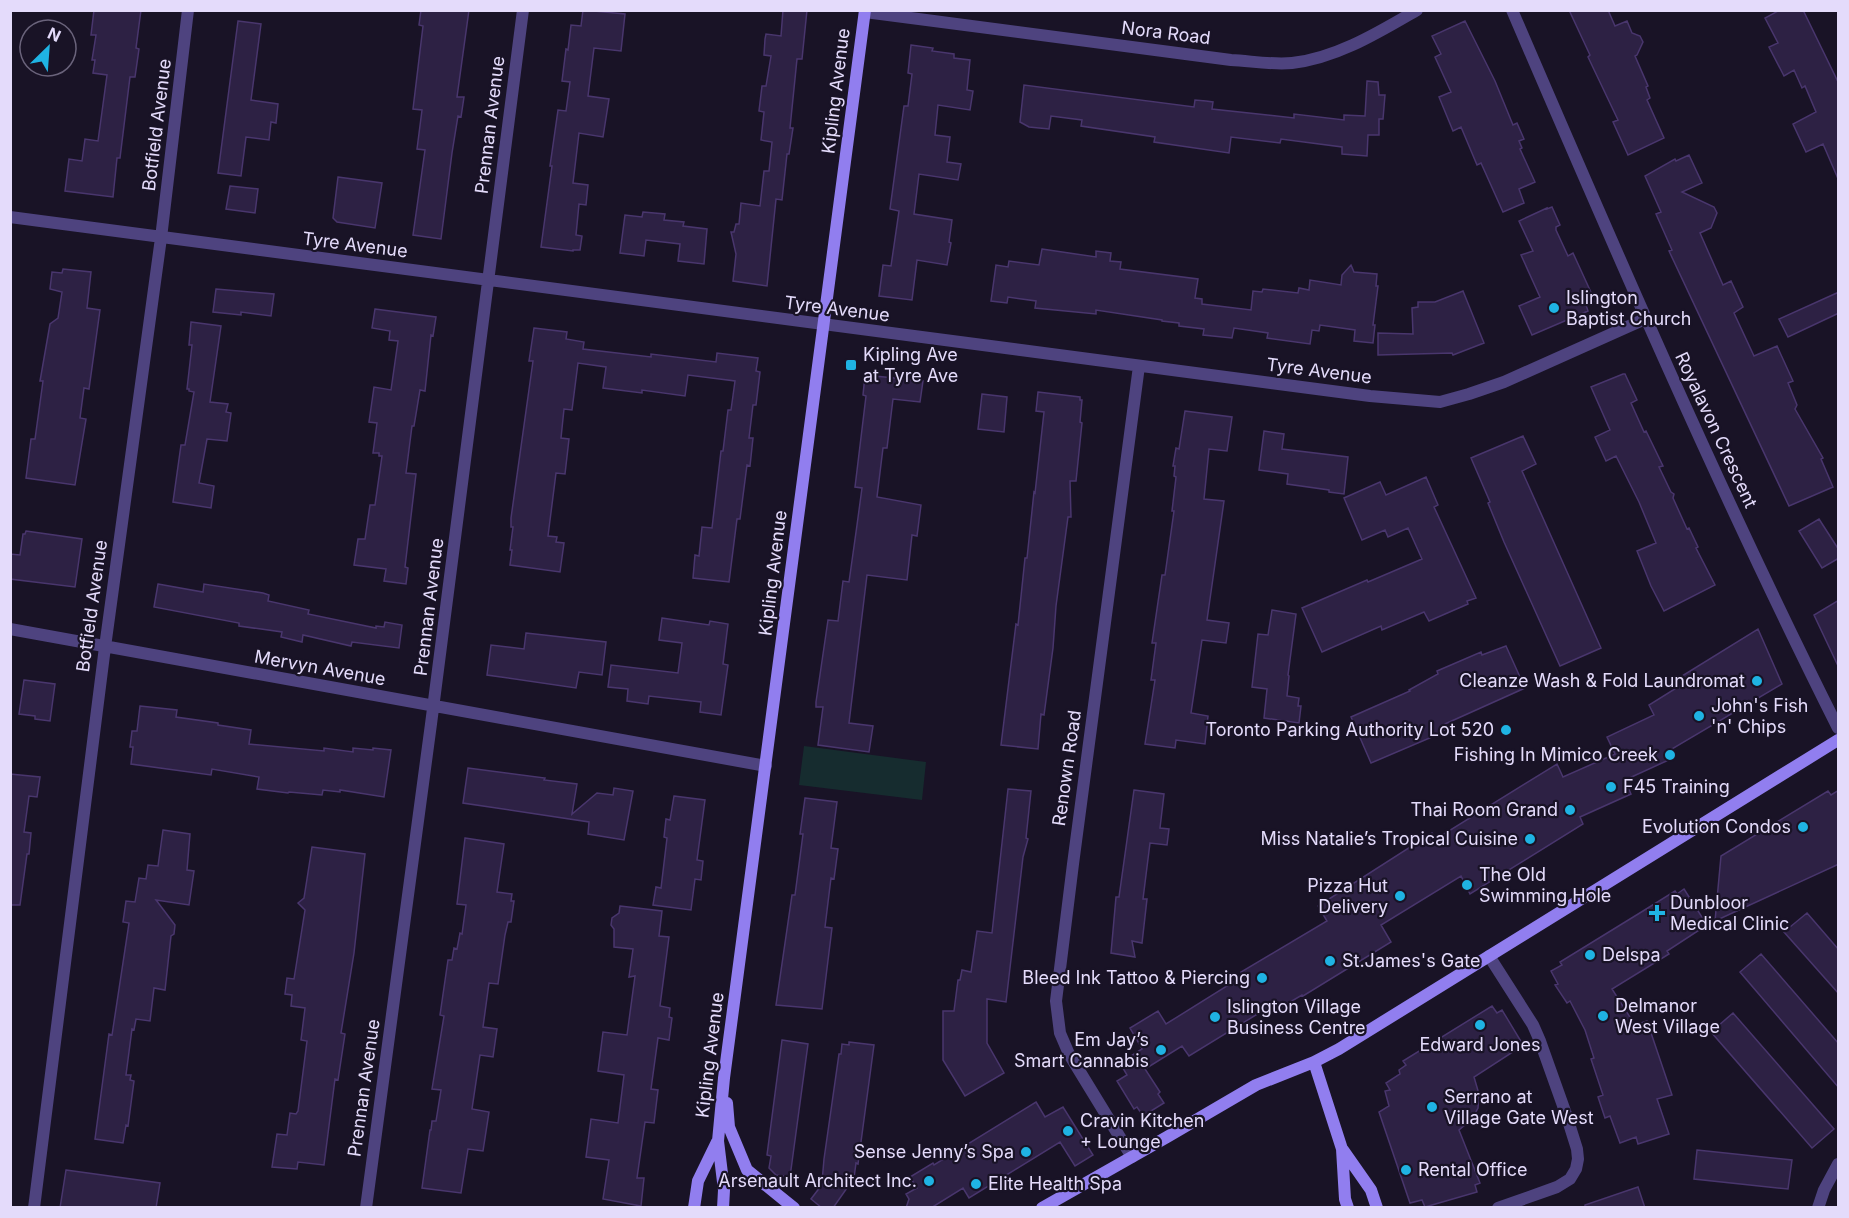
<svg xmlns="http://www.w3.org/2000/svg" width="1849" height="1218" viewBox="0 0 1849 1218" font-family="Inter,sans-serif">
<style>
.green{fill:#162c2f}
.building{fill:#2d2144;stroke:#49366d;stroke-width:1.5}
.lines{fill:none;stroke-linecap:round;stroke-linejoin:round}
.street{stroke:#4e437f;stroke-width:12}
.secondary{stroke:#917eef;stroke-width:12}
.poi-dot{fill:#1fb3e3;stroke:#191326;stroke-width:2}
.labels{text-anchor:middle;stroke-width:4.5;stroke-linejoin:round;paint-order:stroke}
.street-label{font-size:18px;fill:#e4dbfb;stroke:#191326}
.poi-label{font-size:18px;fill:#e4dbfb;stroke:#191326;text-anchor:start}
</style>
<rect width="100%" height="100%" fill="#191326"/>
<path class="green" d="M804,746L926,762L922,800L799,785Z"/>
<path class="building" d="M94,10H141L136,48L139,49L135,77H130L120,158H117L113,197L65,191L69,159L82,161L85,139L98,141L107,75L93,73L95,60H92L96,35H91Z
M421,10H469L457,97H464L461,117L458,116L452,153L441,239L413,235L425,150L417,149L422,110L413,109L423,26L419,25Z
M583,10L625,14L621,51L594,48L588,96L609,99L603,137L579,133L573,183L588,185L586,205L579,204L576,235L582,236L580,250H573V251L541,247L552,166H550L558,110L566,111L570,82L562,81L566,49L568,50L571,25L581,26Z
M783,10H807L802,59H797L790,128H793L789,154H787L782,200L776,199L767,286L733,281L736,254L731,232H734L736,224H739L741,203L760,206L764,171H769L772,142L761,140L764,112L759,111L762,86H766L771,56L764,55L765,39L766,34L781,36Z
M1569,10H1608L1615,26L1627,21L1632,33L1640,36L1643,42L1637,55L1635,56L1648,86L1646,87L1650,98L1647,100L1664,138L1628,155L1613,122L1618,120L1588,57L1590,55Z
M1780,10H1803L1839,84V181L1823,144L1806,152L1793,124L1816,112L1805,86L1802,88L1794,70L1784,76L1769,47L1778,43L1765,18Z
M238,21L261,24L251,100L278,104L276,123L271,122L269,140L246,137L241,176L218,173Z
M1465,21L1495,81L1513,125L1517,123L1524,139L1519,141L1522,148L1520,149L1535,182L1519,189L1524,203L1503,212L1481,163L1477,165L1461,127L1453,131L1439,97L1451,92L1435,57L1441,54L1432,36Z
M911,45L933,48L932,51L954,54V58L970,60L967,90L973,91L970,110L938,105L935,135L950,137L947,162L961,164L958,180L919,174L914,214L952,220L949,242L951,243L947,265L917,260L912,300L879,296L883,265L891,266L899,211L890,209L904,106H908L912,74L908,73Z
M1367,81L1378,82L1379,95H1385L1383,119H1379V135H1368L1367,156L1342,154V147L1281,139L1280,143L1231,137L1229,153L1154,142L1155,137L1081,126L1082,120L1051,116L1049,129L1029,127L1020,122L1024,85L1194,107L1195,100L1206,101L1213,102L1212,109L1294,118V114L1344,120V115L1365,116Z
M1689,155L1702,183L1682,192L1714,207L1717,213L1711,228L1700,233L1723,285L1731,281L1743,307L1734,313L1754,356L1777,346L1793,381L1788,383L1797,405L1795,409L1823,458L1821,459L1833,487L1789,506L1669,251L1672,250L1656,214L1661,212L1645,176L1675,159L1676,161Z
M338,177L382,183L375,228L337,222L333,218Z
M230,186L258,189L255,213L226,209Z
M1552,207L1560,225L1556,227V230L1568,256L1573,253L1595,301L1586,305L1588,311L1532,335L1519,306L1540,297L1521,255L1533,251L1519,221L1547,208V209Z
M643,212L665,214L664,220L684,222L683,226L707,229L704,264L678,261L680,244L646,240L644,256L620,253L625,215L642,217Z
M1042,249L1096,257V251L1111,253L1110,261L1121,262L1120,269L1198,279L1195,298L1202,299V304L1251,310L1253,291L1262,292L1263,289L1298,293L1299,288L1309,290L1310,280L1341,285L1342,275L1351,265L1354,272L1377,274L1376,286H1378L1373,325H1375L1373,343L1354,341L1355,330L1320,325L1319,331L1312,330L1310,344L1267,338L1268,333L1234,328L1232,338L1203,335L1204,329L1179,326V323L1162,321V320L1096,310V314L1035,308L1036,301L1008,297L1007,303L991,301L996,265L1008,267L1009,261L1039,265Z
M63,269L91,272L87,308L100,310L89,389L84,388L80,418L86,419L75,485L26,478L31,439H35L43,381H40L50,324L58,318L62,292L50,289L52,272L62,273Z
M216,289L274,294L271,316L241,312V315L213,312Z
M1463,291L1484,343L1453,355L1452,353L1378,355V333L1413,334L1412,308L1418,307V302H1435Z
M1839,292V313L1788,337L1779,319Z
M375,309L436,317L433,336L431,335L425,391L420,390L414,426H412L406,473L416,474L405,567L408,568L406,584L384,581L386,569L354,565L358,539H365L370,505H375L382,456H379V453H373L377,423L369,422L374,387L391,390L398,341L389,340L390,331L372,328Z
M191,322L221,326L210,402L228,404L226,412L231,413L227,441L207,439L199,483L214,486L211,508L173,502L181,445H185L194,392L189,391V389H187L192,345H189Z
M534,328L567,332L566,339L584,342L583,349L651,357V354L716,362L717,353L758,358L756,371L760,372L756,405H753L749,438H753L750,466L747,465L740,519H737L729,582L693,578L695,555L699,556L702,527L712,528L721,451H723L728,410H731L735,381L688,375L685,396L642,390V393L603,388L606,367L578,363L572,410L564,409L561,438L569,439L565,474L556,473L548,536L557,537L556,542L564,543L560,572L510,565L512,550H510L513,527H511V518L533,361H529Z
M1623,374H1625L1637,400L1631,403L1644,432L1646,431L1663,466L1659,467L1671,492L1674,494L1673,498L1687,529L1689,528L1698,547L1696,548L1715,585L1664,611L1651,586L1637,551L1656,543L1639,502L1616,456L1606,461L1595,437L1610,430L1591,387Z
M865,375L923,381L920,402L893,399L887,448H883L877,497L921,505L917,536L912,535L907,580L867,575L849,723L873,726L869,752L818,745L823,707H816V702L828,620L838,621L843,581L849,582L857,525L862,488L855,487L866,396L863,395Z
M1038,392L1080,397V400H1082L1080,422L1082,423L1076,481H1070L1071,517H1068L1056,606L1053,648L1044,715L1041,714L1038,749L1001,745L1016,624L1018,625L1025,558H1027L1034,492L1035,493L1044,412L1036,411Z
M982,394L1007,397L1004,432L978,429Z
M1185,411L1232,417L1227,451L1209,449L1204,499L1224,501L1207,620L1229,623L1226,643L1202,640L1191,713L1208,716L1205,744L1176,740L1175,748L1145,744L1155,680H1151L1156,643H1152L1162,575H1165L1174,511H1172L1176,477L1174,476L1175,466H1173L1176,448L1179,449Z
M1264,431L1284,434L1282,449L1348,457L1344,494L1329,492V490L1287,484L1288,474L1259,470Z
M1523,436L1536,464L1522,471L1601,648L1560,666L1504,542L1488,503L1490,502L1471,458Z
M1426,477L1438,505L1434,507L1476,598L1467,601L1468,604L1429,621L1424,612L1382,630L1381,626L1322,652L1302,608L1367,580L1368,582L1422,559L1408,528L1388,537L1385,530L1362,540L1344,498L1380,482L1386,495Z
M1819,519L1839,550V558L1822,568L1799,531Z
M26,531L82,539L75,587L10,579V554L20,555L23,534H25Z
M158,584L203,592L204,584L263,593L269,595L268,601L309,610L308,614L376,628V626L384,627L385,622L402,625L399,648L352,642L351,646L303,635L302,642L281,637L282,632L239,626V623L154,607Z
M1839,600V668L1814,615Z
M1272,610L1296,614L1288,675L1289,676L1287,696L1299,698L1298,706H1301L1299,723L1264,718L1267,689L1252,687L1258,634L1268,635Z
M662,618L709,625L710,621L728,624L723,664L728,665L721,715L700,712L701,702L649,696L648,704L627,701L628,689L608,687L611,665L678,673L682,643L659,640Z
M1758,629L1782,684L1670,750L1673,758L1625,780L1631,794L1580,817L1583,824L1470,894L1461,876L1381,925L1391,942L1303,996L1302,995L1268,1015L1264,1010L1189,1056L1182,1046L1145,1069L1160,1092L1158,1094L1164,1103L1143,1116L1137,1107L1134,1109L1117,1081L1127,1075L1120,1063L1142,1049L1130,1028L1158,1011L1166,1024L1243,976L1241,972L1327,921L1318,906L1432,833L1436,839L1557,764L1563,777L1615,754L1607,737L1654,715L1649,705L1686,682L1682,676Z
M526,633L606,642L602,675L579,672L576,688L487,675L491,645L524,649Z
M1506,646L1525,688L1445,724L1447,729L1432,735V737L1371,763L1351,717L1410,691L1409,690L1438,674L1437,671L1481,652L1482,655Z
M24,680L55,684L50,721L35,719V716L19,714Z
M140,706L177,710L176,717L218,723V725L251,730L249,744L324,751V748L353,752V748L373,750V748L391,750L384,797L340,790V792L323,790L322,795L289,792L288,793L257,789L259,777L212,769L211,775L131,764L133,747H130L132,731H137Z
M468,768L545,778L544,780L577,784L572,814L597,793L613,795L614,788L633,791L624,840L588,834L589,822L463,803Z
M10,774L40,777L37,797L29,796L24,832L31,833L29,854H27L20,905H10Z
M1008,789L1031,791L1026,838L1028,839L1023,857L1006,1002L987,999V1043L1004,1073L965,1096L943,1060V1011H954L958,980H960L962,970L971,972L977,931L992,933Z
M1134,790L1164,794L1160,828L1169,829L1167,845L1150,843L1143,899H1147L1142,943L1132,941L1135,957L1111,953L1116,897H1119Z
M1839,790V864L1715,921L1721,856L1828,791L1831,795Z
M674,796L705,800L697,860L703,861L701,880L695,879L691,910L653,905L656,887L661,888L667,838L664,837L666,819L670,820Z
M805,798L837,802L831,848L838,849L834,879L831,878L825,927L832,928L822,1009L776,1005L792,895H795L803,834H800Z
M163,830L190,834L187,870L194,871L189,905L156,900L175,925L174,934L171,936L165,990L154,988L150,1021L136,1019L134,1030L132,1029L126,1075H131L130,1080L134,1081L128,1126L126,1125L123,1143L95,1139L109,1034L112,1035L129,923L123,922L126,901L135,902L139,878L146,879L148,865L158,866Z
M465,838L504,844L497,892L512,894L511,901H514L511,922H508L505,935L498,984L489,983L483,1027L497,1029L493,1057L480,1055L472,1109L489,1112L483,1151L468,1149L461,1193L422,1188L430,1130H431L432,1121H436L441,1090L432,1089L444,1016L440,1015L448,960H452L454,948L457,949L460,933L462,934L466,905L457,904Z
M312,847L365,854L354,953L341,1033L345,1034L338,1080L335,1079L324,1165L298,1162L297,1169L272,1167L277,1134L287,1135L290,1113L296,1114L298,1111L307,1041L301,1040L305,1008L291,1006L292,995L285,994L287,978L294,979L305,910L298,903L304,898Z
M1684,889L1707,925L1667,951L1669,954L1612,989L1635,1025L1647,1021L1672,1095L1657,1099L1669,1134L1638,1144L1636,1137L1620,1143L1610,1116L1605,1118L1598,1097L1603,1095L1591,1059L1594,1058L1585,1030L1570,1001L1567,1003L1555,985L1558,984L1551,971L1562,965L1560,962L1643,911L1675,891L1677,894Z
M620,906L662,911L659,936L669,937L660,1006L670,1008L669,1017L672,1018L669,1040L658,1038L651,1089L658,1090L654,1123L645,1122L637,1178H644L641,1206L603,1199L609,1160L586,1157L591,1119L618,1123L624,1075L598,1071L603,1032L627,1035L635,976L629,977L633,949L614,947V929L611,925L612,918L619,913Z
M1807,913L1839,950V994L1784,932Z
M1761,954L1839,1044V1088L1740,972Z
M1492,1006L1497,1013L1502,1010L1522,1043L1518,1046L1519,1048L1474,1077L1479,1094L1478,1108L1472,1119L1459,1130L1480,1183L1475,1185L1477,1192L1425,1207L1422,1200L1410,1203L1379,1112L1389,1106L1385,1091L1390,1090L1386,1083L1400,1074L1399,1070L1406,1065L1403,1061Z
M1733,1013L1834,1129L1812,1148L1711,1032Z
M782,1040L808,1044L790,1177L776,1175L769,1168L771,1156L767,1155Z
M849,1042L874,1045L858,1164L856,1163L854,1178L833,1208H822L811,1199L824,1182H822L824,1159L839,1054H841L842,1044L849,1045Z
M1036,1102L1045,1117L1063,1107L1093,1155L1075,1166L1060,1142L969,1198L963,1188L931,1208H906L909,1199L906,1194L917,1188L910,1177L933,1163L934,1165Z
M1697,1150L1792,1160L1788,1189L1694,1179Z
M66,1170L160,1183L156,1208H60Z
M1638,1187L1645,1208H1585V1205Z"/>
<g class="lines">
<path class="street" d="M1512,10C1616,252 1720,493 1838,728
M865,12L1231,60C1251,61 1272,65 1292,63C1337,58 1379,32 1417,10
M10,217L1370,396L1440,402L1469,394L1504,382L1645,319
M10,629L766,766
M1489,956L1533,1025L1540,1041L1566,1114L1577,1149L1578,1159L1576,1169L1570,1179L1557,1187L1498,1208
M1132,1157L1069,1054L1060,1033L1056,1001L1073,864L1139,366
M34,1208L105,647L161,238L188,10
M366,1208L431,724L523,10
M1818,1208L1824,1190L1838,1164"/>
<path class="secondary" d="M1314,1062L1342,1149L1345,1199L1348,1208
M727,1103L729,1127L747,1170L794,1208
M1343,1150L1371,1190L1377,1208
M694,1208L698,1181L717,1142
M723,1208L724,1190L718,1141L724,1078L865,10
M1042,1208L1167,1137L1256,1085L1314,1062L1339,1049L1838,740"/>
</g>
<g class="poi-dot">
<circle cx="1554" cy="308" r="6"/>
<rect x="845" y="359" width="12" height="12" rx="3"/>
<circle cx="1757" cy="681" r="6"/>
<circle cx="1699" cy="716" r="6"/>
<circle cx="1506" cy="730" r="6"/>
<circle cx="1670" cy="755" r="6"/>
<circle cx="1611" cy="787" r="6"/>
<circle cx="1570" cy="810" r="6"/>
<circle cx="1803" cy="827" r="6"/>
<circle cx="1530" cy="839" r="6"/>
<circle cx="1467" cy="885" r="6"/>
<circle cx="1400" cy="896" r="6"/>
<path d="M1654 904h6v6h6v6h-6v6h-6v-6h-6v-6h6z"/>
<circle cx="1590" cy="955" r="6"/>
<circle cx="1330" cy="961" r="6"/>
<circle cx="1262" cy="978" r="6"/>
<circle cx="1603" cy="1016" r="6"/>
<circle cx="1215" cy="1017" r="6"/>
<circle cx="1480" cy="1025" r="6"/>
<circle cx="1161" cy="1050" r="6"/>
<circle cx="1432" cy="1107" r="6"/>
<circle cx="1068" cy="1131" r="6"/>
<circle cx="1026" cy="1152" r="6"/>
<circle cx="1406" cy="1170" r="6"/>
<circle cx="929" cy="1181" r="6"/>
<circle cx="976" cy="1184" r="6"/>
</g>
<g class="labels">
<g class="street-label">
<text transform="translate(1166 33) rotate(7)" y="6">Nora Road</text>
<text transform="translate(836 91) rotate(-83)" y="6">Kipling Avenue</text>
<text transform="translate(157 125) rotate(-83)" y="6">Botfield Avenue</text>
<text transform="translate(490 125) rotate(-83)" y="6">Prennan Avenue</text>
<text transform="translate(355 245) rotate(7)" y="6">Tyre Avenue</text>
<text transform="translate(837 309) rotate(7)" y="6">Tyre Avenue</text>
<text transform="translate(1319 371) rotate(7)" y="6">Tyre Avenue</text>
<text transform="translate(1716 430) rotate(65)" y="6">Royalavon Crescent</text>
<text transform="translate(773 573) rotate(-83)" y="6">Kipling Avenue</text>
<text transform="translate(92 606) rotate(-82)" y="6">Botfield Avenue</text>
<text transform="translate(429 607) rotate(-83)" y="6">Prennan Avenue</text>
<text transform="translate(320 668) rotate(10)" y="6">Mervyn Avenue</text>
<text transform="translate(1067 768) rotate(-82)" y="6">Renown Road</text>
<text transform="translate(710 1055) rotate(-83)" y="6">Kipling Avenue</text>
<text transform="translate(364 1088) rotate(-82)" y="6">Prennan Avenue</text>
</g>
<g class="poi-label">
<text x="1566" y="304">Islington<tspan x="1566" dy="21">Baptist Church</tspan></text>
<text x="863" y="361">Kipling Ave<tspan x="863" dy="21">at Tyre Ave</tspan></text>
<text x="1745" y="687" text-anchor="end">Cleanze Wash &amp; Fold Laundromat</text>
<text x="1711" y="712">John's Fish<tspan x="1711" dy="21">'n' Chips</tspan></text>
<text x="1494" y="736" text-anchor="end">Toronto Parking Authority Lot 520</text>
<text x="1658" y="761" text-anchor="end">Fishing In Mimico Creek</text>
<text x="1623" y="793">F45 Training</text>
<text x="1558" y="816" text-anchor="end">Thai Room Grand</text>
<text x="1791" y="833" text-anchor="end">Evolution Condos</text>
<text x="1518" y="845" text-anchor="end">Miss Natalie’s Tropical Cuisine</text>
<text x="1479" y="881">The Old<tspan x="1479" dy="21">Swimming Hole</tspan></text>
<text x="1388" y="892" text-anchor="end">Pizza Hut<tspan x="1388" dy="21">Delivery</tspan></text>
<text x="1670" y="909">Dunbloor<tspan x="1670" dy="21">Medical Clinic</tspan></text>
<text x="1602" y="961">Delspa</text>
<text x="1342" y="967">St.James's Gate</text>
<text x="1250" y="984" text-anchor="end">Bleed Ink Tattoo &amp; Piercing</text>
<text x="1615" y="1012">Delmanor<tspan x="1615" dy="21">West Village</tspan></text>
<text x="1227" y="1013">Islington Village<tspan x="1227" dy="21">Business Centre</tspan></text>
<text x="1149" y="1046" text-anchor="end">Em Jay’s<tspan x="1149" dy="21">Smart Cannabis</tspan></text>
<text x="1480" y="1051" text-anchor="middle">Edward Jones</text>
<text x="1444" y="1103">Serrano at<tspan x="1444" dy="21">Village Gate West</tspan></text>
<text x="1080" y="1127">Cravin Kitchen<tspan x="1080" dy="21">+ Lounge</tspan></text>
<text x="1014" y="1158" text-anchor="end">Sense Jenny’s Spa</text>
<text x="1418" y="1176">Rental Office</text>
<text x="917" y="1187" text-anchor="end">Arsenault Architect Inc.</text>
<text x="988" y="1190">Elite Health Spa</text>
</g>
</g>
<rect width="1849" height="1218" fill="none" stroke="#e4dbfb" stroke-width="24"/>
<g transform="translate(48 48) rotate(25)"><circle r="28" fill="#191326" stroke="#6a637b" stroke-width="1.5"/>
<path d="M0-4.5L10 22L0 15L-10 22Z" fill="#1fb3e3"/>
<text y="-9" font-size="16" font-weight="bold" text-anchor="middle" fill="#e4dbfb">N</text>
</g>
</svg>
